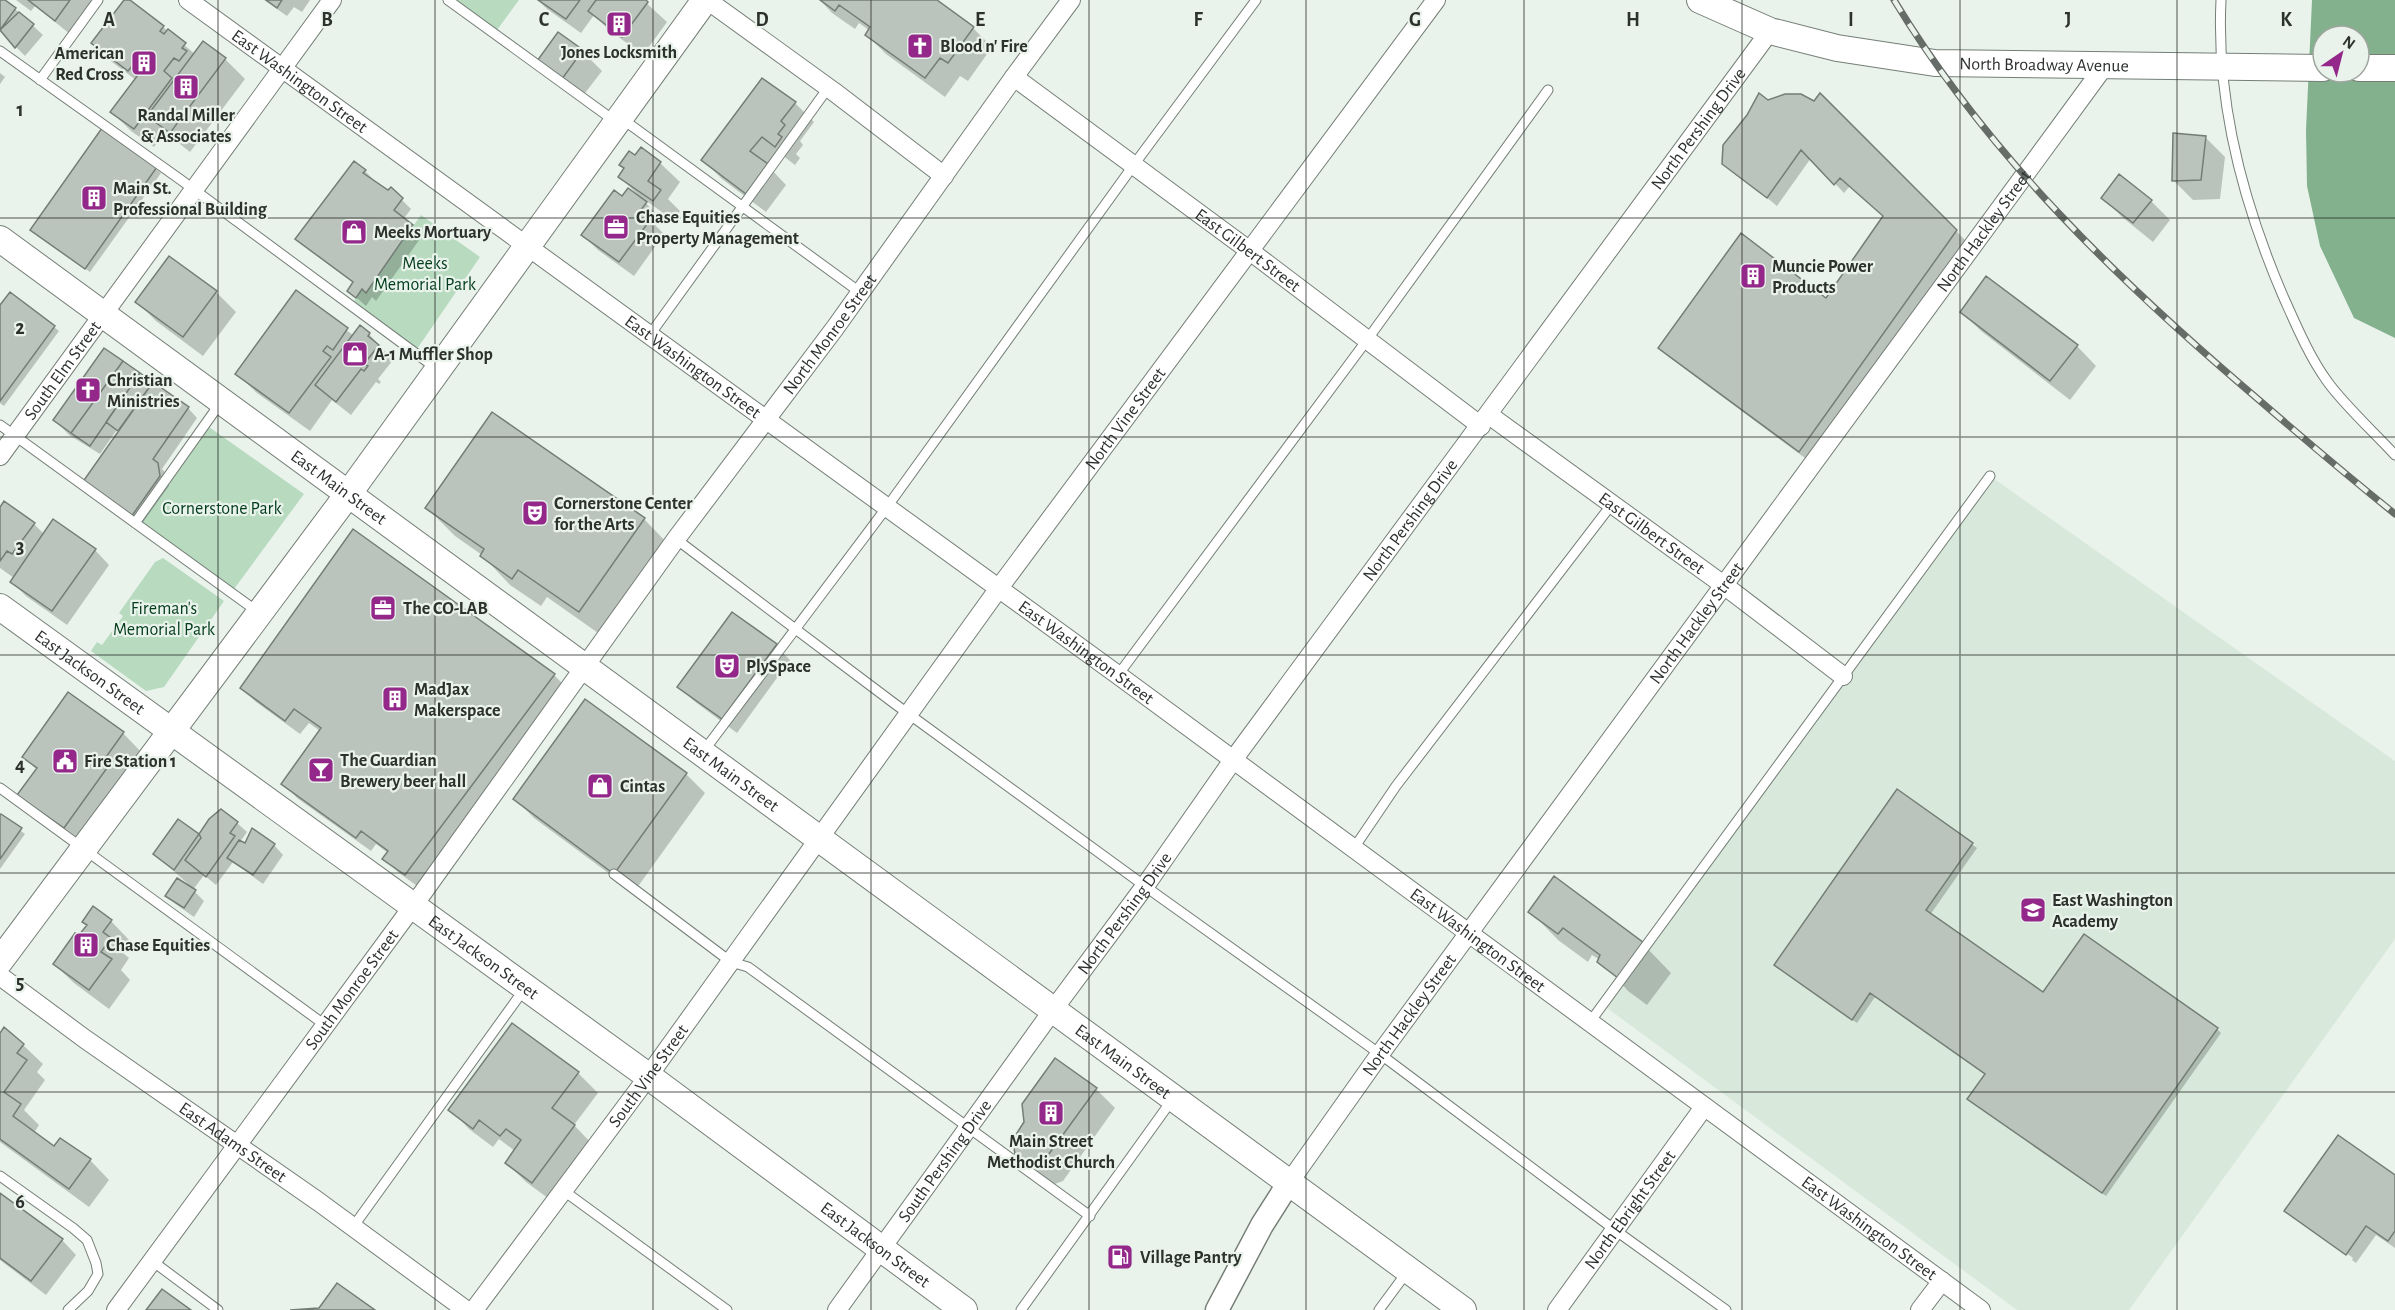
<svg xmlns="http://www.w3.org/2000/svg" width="2395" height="1310" viewBox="0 0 2395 1310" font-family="'Alegreya Sans',sans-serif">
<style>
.built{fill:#d8e9db}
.green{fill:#b8dbc0}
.water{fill:#83b18e;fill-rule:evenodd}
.shadow{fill:#0003}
.building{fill:#bac4bc;stroke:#737d75;stroke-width:1.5}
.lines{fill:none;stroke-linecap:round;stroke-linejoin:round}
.service-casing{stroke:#757e77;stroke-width:11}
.minor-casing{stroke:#757e77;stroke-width:20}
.tertiary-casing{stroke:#757e77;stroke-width:25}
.secondary-casing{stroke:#757e77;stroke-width:28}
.service{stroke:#fff;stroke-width:9}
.minor{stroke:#fff;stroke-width:18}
.tertiary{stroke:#fff;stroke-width:22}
.secondary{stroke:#fff;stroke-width:26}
.rail-casing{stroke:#666c68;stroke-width:7}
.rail{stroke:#e9f3eb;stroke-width:4.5;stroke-dasharray:14;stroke-linecap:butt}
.grid{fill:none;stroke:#2d312e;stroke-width:1.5;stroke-opacity:0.55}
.labels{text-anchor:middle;stroke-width:4.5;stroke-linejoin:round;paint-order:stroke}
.poi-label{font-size:18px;font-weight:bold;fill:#2d312e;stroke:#e9f3eb;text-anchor:start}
.street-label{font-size:18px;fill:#2d312e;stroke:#e9f3eb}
.park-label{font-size:18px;fill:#033c1b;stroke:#e9f3eb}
.grid-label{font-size:20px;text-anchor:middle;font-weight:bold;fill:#2d312e;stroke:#e9f3eb;stroke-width:4.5;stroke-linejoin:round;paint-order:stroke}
</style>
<rect width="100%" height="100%" fill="#e9f3eb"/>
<path class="built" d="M1990,476L2395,761V939L2129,1310H2017L1603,1005Z"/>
<path class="green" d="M456,0H519L497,30Z
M421,215L480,257L417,349L353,303L362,289L366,292Z
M209,427L304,494L234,589L142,522Z
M163,558L224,601L164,687L146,691L91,651L97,642L102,645L123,616L119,613L155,562Z"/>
<path class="water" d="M2312,0H2395V338L2354,318L2320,246L2307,186L2306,130ZM2323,36H2359V72H2323Z"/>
<path class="shadow" d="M0,0L15,9L43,35L25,56L0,31Z
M16,0H95L70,34L35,6L31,11Z
M126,0L163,27L195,54L203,43L225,59L245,79L190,152L165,132L154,147L131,131L112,112L136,80L112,62L93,43Z
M264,0H310L302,12L294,7L287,16Z
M538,0H643L667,22L643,55L609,30L594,15L581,33L547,9Z
M820,0H934L973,28L992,47L968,81L960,76L945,97L886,54L867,35L870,31L859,23L855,29L832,13Z
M558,34L582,51L602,71L582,97L559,80Z
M0,73L5,77L0,84Z
M1820,95L1966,241L1809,461L1669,357L1660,347L1826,300L1885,216L1850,186L1844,193L1811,158L1777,206L1724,163L1768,102L1815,103Z
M795,103L814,122L800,141L803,145L796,154L800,158L795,165L782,155L771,169L786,185L766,212L722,179L703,160Z
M103,130L161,173L90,272L36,234Z
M2205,137L2225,157L2220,199L2193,200L2174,181Z
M641,149L660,163L680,182L668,199L680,211L673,220L645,200L644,201L660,218L655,225L664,234L634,276L598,250L583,235L622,198L640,197L620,177Z
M365,171L374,180L373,182L388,192L391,189L411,209L403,220L422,236L376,301L372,297L366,306L349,291L354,283L297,239Z
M2103,198L2151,201L2170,220L2153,242L2122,217Z
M169,258L216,292L236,312L203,356L156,321L137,302Z
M297,292L354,336L369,334L393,360L378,379L381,382L379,384L376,382L351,415L332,400L310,431L257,393L237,374Z
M0,308L54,327L59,331L4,406L0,403Z
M1962,312L2077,346L2096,366L2070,400L1981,331Z
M124,364L188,408L197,418L162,469L167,474L169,486L141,525L93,492L119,433L116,431L100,454L69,435L55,420Z
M427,508L644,519L672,548L608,640L547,597L541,606L510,585L482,555L455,536Z
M0,509L34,524L45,535L95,550L109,565L67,625L26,596L12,582L14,578L0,568Z
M353,531L554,675L569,690L420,888L399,873L384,859L388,853L376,844L371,851L297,798L283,783L320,731L309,723L300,734L256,702L242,688Z
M776,646L790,660L737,733L694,701L679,687Z
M123,733L142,753L84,847L39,815L19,795L37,770L24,757Z
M686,774L705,793L634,892L534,818L515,799Z
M1898,791L1977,848L1930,915L2043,994L2217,1029L2221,1033L2106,1196L1973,1103L1986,1075L1875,997L1857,1023L1780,969Z
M1,816L25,834L0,869V818Z
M210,820L237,823L247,832L240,842L245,846L274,845L283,855L263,884L233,862L216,885L204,875L193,890L204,901L194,917L177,905L167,896L188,884L155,854L178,821L200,836Z
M1530,911L1643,944L1671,973L1647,1005L1628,991L1600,960L1592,955L1588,962L1558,940Z
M111,921L130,941L122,952L129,958L121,970L130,980L109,1009L74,983L54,964Z
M512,1025L578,1073L598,1093L574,1125L593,1145L552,1201L526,1182L507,1163L515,1151L499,1139L493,1147L469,1129L450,1109Z
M0,1036L23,1045L43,1064L37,1072L45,1080L24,1110L39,1125L34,1133L55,1148L90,1160L109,1180L89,1207L0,1142Z
M1096,1089L1115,1108L1063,1181L1052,1185L1036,1175L1016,1155Z
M2395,1177V1248L2376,1235L2356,1263L2352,1260L2353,1258L2294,1216V1219L2286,1211Z
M0,1194L62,1240L76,1255L46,1295L0,1260Z"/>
<path class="building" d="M0,0H5L16,8L0,30Z
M28,0H70L55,21Z
M124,0H130L164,26L160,31L164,34L168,29L186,43L182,48L187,51L179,61L174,58L164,71L172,78L134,129L110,112L141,71L133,65L128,71L91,43Z
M266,0H282L277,8Z
M538,0H580L566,19Z
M596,0H646L648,2L622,37L588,11Z
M820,0H937L974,27L948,63L940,58L925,78L865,35L870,27L839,5L835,11Z
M19,12L34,24L15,48L0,30Z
M558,32L583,50L562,79L537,61Z
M203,41L226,58L170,133L147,116Z
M762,78L796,102L781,121L785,125L778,134L782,137L775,147L762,137L750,151L768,164L746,194L701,160Z
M1759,93L1768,100L1785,94H1801L1814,101L1820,93L1957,230L1799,452L1658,348L1741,233L1826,298L1883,216L1840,178L1834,185L1801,150L1767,198L1722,164L1723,145L1747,115Z
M102,128L157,167L85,269L30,230Z
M2173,133L2206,136L2201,180L2172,181Z
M641,147L661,162L648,181L661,190L653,201L618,177L624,168L619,165L629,151L635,155Z
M354,161L366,170L363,173L388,190L391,187L403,198L394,210L413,225L366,293L362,289L356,298L347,291L353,282L295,239Z
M2119,174L2152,200L2133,223L2101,198Z
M628,188L647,202L640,211L651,219L619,262L581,235L614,190L622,196Z
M169,256L217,291L183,337L135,302Z
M1986,276L2078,345L2050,381L1960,312Z
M296,290L348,328L333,350L327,346L323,351L331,357L289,413L235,374Z
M10,292L55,326L0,401V305Z
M360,325L370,333L368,336L379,345L364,364L368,366L364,371L361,369L336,402L315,385Z
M104,348L123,361L71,433L53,420Z
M123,361L140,373L90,446L71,433Z
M140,373L153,382L118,431L106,422Z
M153,382L189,407L153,459L158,463L160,476L131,517L82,483Z
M492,412L645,518L579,612L518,570L512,579L480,556L484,549L425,508Z
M4,501L35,523L12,554L7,551L0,561V507Z
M53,519L96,549L52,611L10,582Z
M353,529L555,674L405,875L382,859L388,851L361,831L356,838L281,784L321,728L294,709L285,721L240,688Z
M732,612L777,644L722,719L677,687Z
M68,692L124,732L101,764L107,768L64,828L17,795L37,768L22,757Z
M585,699L687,773L614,874L513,799Z
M1897,789L1973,843L1926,910L2043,992L2084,934L2218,1028L2102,1193L1967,1099L1985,1074L1870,993L1852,1020L1774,965Z
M221,809L238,822L230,833L235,836L206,877L185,860L201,838L199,834L209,819Z
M1,814L22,828L0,859V815Z
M178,819L199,834L174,870L153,854Z
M252,828L275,844L253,875L227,858L239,840L245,843Z
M1554,876L1644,943L1618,978L1597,962L1600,955L1563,928L1558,934L1528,912Z
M177,878L196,890L184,908L165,896Z
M93,906L112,920L103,932L111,938L101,952L112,959L89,990L53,964L75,933L79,935L87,925L82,922Z
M512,1023L579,1072L552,1108L575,1125L532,1183L505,1163L521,1140L506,1129L500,1136L479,1120L473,1129L448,1110Z
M4,1027L24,1044L17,1053L27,1060L4,1092L21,1104L13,1116L54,1146L60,1138L91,1159L69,1189L0,1139V1033Z
M1055,1058L1097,1088L1043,1162L1031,1166L1015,1155L1013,1139L1024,1122L1022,1104Z
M2338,1135L2395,1175V1231L2388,1241L2366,1226L2346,1255L2284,1211Z
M0,1193L63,1239L31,1281L0,1258Z
M337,1283L375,1310H290L319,1308Z
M162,1289L191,1310H146Z"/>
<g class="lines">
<defs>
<path id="service" d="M448,0L616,122
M2221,0C2216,102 2243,203 2283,296C2296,325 2309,356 2327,381C2344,405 2374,432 2395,455
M0,51L181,180L437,369
M40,80L98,0
M621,118L861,293
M649,336L828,88
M0,425L258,612
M135,523L221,402
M676,539L895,704L1160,897L1380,1054L1615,1230L1726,1310
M1118,675L1367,340L1548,90
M703,752L887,507L1133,166L1256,0
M0,788L325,1025
M1354,848L1396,786L1612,504
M614,874L731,962L748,967L1090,1216
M1590,1022L1990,476
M0,1176L73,1228L87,1240L96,1263L98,1274L88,1291L68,1310
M564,1191L727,1310
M353,1227L525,988
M151,1260L218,1310
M1021,1310L1172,1100
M1379,1310L1407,1272"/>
<g id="minor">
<path id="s1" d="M188,0L1118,675L1981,1310"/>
<path d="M707,0L833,91L944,176"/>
<path id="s2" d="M1014,77L1250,251L1481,426"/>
<path id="s3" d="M1489,415L1725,586L1843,676"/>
<path id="s4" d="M0,456L332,0"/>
<path id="s5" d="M0,976L85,1039L319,1202L466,1310"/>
<path id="s6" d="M1288,1184L1380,1054L2106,64"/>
<path id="s7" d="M116,1310L424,891L676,539L835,328L1014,77L1071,0"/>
<path id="s8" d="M474,1310L639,1089L999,588L1436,0"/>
<path id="s9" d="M837,1310L1053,1010L1145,886L1233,760L1770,31"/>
<path id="s10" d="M1557,1310L1704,1107"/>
<path d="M1920,1310L1942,1281"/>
</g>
<path id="tertiary" d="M1217,1310L1262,1225L1288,1184"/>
<g id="secondary">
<path id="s11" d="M1700,0L1770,31L1837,48L1935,63L2323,68"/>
<path d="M2359,68H2395"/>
<path id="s12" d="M0,239L1463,1310"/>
<path id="s13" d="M0,607L648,1076L964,1310"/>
<path d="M0,961L349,493L705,0"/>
</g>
</defs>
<use href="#service" class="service-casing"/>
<use href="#minor" class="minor-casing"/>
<use href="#tertiary" class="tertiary-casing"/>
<use href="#secondary" class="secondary-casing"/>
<use href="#service" class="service"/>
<use href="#minor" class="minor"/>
<use href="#tertiary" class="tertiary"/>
<use href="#secondary" class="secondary"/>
<defs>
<path id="rail" d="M1894,0C1990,158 2120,282 2259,400C2304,439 2349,477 2395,514"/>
</defs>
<use href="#rail" class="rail-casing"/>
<use href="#rail" class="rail"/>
</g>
<path class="grid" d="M218,0V1310M435,0V1310M653,0V1310M871,0V1310M1089,0V1310M1306,0V1310M1524,0V1310M1742,0V1310M1960,0V1310M2177,0V1310M0,218H2395M0,437H2395M0,655H2395M0,873H2395M0,1092H2395"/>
<defs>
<symbol id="building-square" viewBox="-11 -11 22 22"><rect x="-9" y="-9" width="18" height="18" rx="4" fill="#93288a" stroke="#e9f3eb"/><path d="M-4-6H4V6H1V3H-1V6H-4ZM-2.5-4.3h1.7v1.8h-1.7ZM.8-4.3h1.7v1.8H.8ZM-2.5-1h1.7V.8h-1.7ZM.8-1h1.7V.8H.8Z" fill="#fff"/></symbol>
<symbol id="church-square" viewBox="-11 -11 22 22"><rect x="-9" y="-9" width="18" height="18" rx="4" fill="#93288a" stroke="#e9f3eb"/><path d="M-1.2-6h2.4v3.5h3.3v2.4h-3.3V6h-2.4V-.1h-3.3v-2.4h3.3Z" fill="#fff"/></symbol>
<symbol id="office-square" viewBox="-11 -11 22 22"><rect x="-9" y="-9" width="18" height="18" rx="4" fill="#93288a" stroke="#e9f3eb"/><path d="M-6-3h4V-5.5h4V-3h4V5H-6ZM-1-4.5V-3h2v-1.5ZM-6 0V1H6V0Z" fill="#fff"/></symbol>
<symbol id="shop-square" viewBox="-11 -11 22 22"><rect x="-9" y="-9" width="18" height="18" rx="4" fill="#93288a" stroke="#e9f3eb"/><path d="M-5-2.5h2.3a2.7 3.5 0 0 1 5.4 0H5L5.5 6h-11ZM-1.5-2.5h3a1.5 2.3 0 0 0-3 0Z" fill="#fff"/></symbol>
<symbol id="theatre-square" viewBox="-11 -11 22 22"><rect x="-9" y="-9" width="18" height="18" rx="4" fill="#93288a" stroke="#e9f3eb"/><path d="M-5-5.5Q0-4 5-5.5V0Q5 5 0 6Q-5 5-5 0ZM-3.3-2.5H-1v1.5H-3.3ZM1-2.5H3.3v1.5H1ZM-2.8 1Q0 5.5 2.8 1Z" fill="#fff"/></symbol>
<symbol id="civic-square" viewBox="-11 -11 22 22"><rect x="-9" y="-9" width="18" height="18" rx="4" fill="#93288a" stroke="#e9f3eb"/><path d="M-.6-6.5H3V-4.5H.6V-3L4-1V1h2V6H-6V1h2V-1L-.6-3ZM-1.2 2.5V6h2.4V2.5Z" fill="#fff"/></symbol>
<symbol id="bar-square" viewBox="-11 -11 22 22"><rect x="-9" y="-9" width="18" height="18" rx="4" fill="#93288a" stroke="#e9f3eb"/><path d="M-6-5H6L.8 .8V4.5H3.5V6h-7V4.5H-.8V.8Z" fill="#fff"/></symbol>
<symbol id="school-square" viewBox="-11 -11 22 22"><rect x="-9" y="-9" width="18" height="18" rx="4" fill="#93288a" stroke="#e9f3eb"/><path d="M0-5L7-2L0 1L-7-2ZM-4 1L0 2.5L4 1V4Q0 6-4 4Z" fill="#fff"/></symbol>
<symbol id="fuel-square" viewBox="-11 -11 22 22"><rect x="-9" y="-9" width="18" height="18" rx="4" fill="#93288a" stroke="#e9f3eb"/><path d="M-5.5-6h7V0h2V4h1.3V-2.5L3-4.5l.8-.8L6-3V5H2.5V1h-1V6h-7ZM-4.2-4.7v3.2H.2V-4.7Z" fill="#fff"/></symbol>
</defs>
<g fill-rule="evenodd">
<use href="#building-square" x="604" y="9" width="30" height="30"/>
<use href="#church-square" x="905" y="31" width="30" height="30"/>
<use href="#building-square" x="129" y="48" width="30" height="30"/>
<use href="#building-square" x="171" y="72" width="30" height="30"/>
<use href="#building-square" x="79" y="183" width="30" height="30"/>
<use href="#office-square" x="601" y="212" width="30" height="30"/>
<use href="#shop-square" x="339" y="217" width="30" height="30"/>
<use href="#building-square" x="1738" y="261" width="30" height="30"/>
<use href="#shop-square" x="340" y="339" width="30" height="30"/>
<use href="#church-square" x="73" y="375" width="30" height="30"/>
<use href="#theatre-square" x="520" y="498" width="30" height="30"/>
<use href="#office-square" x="368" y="593" width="30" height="30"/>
<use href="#theatre-square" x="712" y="651" width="30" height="30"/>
<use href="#building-square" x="380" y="684" width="30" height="30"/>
<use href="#civic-square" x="50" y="746" width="30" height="30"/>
<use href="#bar-square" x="306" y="755" width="30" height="30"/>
<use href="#shop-square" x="585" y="771" width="30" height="30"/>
<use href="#school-square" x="2018" y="895" width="30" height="30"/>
<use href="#building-square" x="71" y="930" width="30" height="30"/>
<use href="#building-square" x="1036" y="1098" width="30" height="30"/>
<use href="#fuel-square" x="1105" y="1242" width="30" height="30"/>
</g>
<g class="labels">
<g class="poi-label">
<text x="940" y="52">Blood n' Fire</text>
<text x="619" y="58" text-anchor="middle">Jones Locksmith</text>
<text x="124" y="59" text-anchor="end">American<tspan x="124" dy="21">Red Cross</tspan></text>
<text x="186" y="121" text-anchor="middle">Randal Miller<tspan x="186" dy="21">&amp; Associates</tspan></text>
<text x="113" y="194">Main St.<tspan x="113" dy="21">Professional Building</tspan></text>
<text x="636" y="223">Chase Equities<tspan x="636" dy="21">Property Management</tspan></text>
<text x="374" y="238">Meeks Mortuary</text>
<text x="1772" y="272">Muncie Power<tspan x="1772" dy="21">Products</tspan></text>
<text x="374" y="360">A-1 Muffler Shop</text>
<text x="107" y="386">Christian<tspan x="107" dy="21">Ministries</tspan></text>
<text x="554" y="509">Cornerstone Center<tspan x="554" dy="21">for the Arts</tspan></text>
<text x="403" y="614">The CO-LAB</text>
<text x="746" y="672">PlySpace</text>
<text x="414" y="695">MadJax<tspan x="414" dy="21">Makerspace</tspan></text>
<text x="340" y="766">The Guardian<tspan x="340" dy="21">Brewery beer hall</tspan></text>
<text x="84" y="767">Fire Station 1</text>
<text x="620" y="792">Cintas</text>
<text x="2052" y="906">East Washington<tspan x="2052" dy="21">Academy</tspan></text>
<text x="106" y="951">Chase Equities</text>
<text x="1051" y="1147" text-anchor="middle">Main Street<tspan x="1051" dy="21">Methodist Church</tspan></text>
<text x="1140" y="1263">Village Pantry</text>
</g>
<g class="street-label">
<text dy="6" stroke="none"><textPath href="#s11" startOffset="354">North Broadway Avenue</textPath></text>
<text dy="6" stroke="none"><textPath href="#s1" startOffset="138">East Washington Street</textPath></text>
<text dy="6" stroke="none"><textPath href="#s9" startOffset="1462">North Pershing Drive</textPath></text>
<text dy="6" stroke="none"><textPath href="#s6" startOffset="1180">North Hackley Street</textPath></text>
<text dy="6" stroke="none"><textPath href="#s2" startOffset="291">East Gilbert Street</textPath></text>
<text dy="6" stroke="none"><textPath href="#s7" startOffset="1209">North Monroe Street</textPath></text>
<text dy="6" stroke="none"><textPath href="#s1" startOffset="624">East Washington Street</textPath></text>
<text dy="6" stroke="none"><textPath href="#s4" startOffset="106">South Elm Street</textPath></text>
<text dy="6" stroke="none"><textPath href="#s8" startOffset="1104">North Vine Street</textPath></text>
<text dy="6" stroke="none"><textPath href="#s12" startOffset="420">East Main Street</textPath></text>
<text dy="6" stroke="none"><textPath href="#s9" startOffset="976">North Pershing Drive</textPath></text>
<text dy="6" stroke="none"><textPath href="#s3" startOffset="201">East Gilbert Street</textPath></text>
<text dy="6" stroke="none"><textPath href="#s6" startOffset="694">North Hackley Street</textPath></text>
<text dy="6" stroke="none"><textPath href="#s1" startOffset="1110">East Washington Street</textPath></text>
<text dy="6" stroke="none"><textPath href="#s13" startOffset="111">East Jackson Street</textPath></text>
<text dy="6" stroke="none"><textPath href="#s12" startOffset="906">East Main Street</textPath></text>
<text dy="6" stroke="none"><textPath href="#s9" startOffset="490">North Pershing Drive</textPath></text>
<text dy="6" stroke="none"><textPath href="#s1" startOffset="1596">East Washington Street</textPath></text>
<text dy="6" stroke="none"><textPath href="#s13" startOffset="597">East Jackson Street</textPath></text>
<text dy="6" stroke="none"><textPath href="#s7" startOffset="398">South Monroe Street</textPath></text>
<text dy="6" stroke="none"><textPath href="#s6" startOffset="208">North Hackley Street</textPath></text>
<text dy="6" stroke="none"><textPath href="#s12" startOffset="1392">East Main Street</textPath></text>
<text dy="6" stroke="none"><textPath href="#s8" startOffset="292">South Vine Street</textPath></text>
<text dy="6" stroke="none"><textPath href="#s5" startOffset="286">East Adams Street</textPath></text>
<text dy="6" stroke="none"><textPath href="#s9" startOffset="184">South Pershing Drive</textPath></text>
<text dy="6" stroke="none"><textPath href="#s10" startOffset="124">North Ebright Street</textPath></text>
<text dy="6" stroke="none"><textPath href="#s1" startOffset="2082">East Washington Street</textPath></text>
<text dy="6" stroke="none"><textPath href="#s13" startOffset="1083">East Jackson Street</textPath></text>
</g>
<g class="park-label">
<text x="425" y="269">Meeks<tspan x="425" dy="21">Memorial Park</tspan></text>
<text x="222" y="514">Cornerstone Park</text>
<text x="164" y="614">Fireman's<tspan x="164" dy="21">Memorial Park</tspan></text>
</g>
</g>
<g class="grid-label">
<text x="109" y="26">A</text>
<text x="327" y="26">B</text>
<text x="544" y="26">C</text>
<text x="762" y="26">D</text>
<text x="980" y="26">E</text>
<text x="1198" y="26">F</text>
<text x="1415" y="26">G</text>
<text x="1633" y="26">H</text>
<text x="1851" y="26">I</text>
<text x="2068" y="26">J</text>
<text x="2286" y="26">K</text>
<text x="20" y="116">1</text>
<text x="20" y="334">2</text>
<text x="20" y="553">3</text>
<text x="20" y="771">4</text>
<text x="20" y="989">5</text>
<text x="20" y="1208">6</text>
</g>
<g transform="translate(2341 54) rotate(35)"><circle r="28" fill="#e9f3eb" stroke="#9ea59f" stroke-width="1.5"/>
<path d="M0-4.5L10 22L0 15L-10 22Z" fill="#93288a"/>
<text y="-9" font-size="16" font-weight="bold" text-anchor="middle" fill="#2d312e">N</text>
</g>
</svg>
